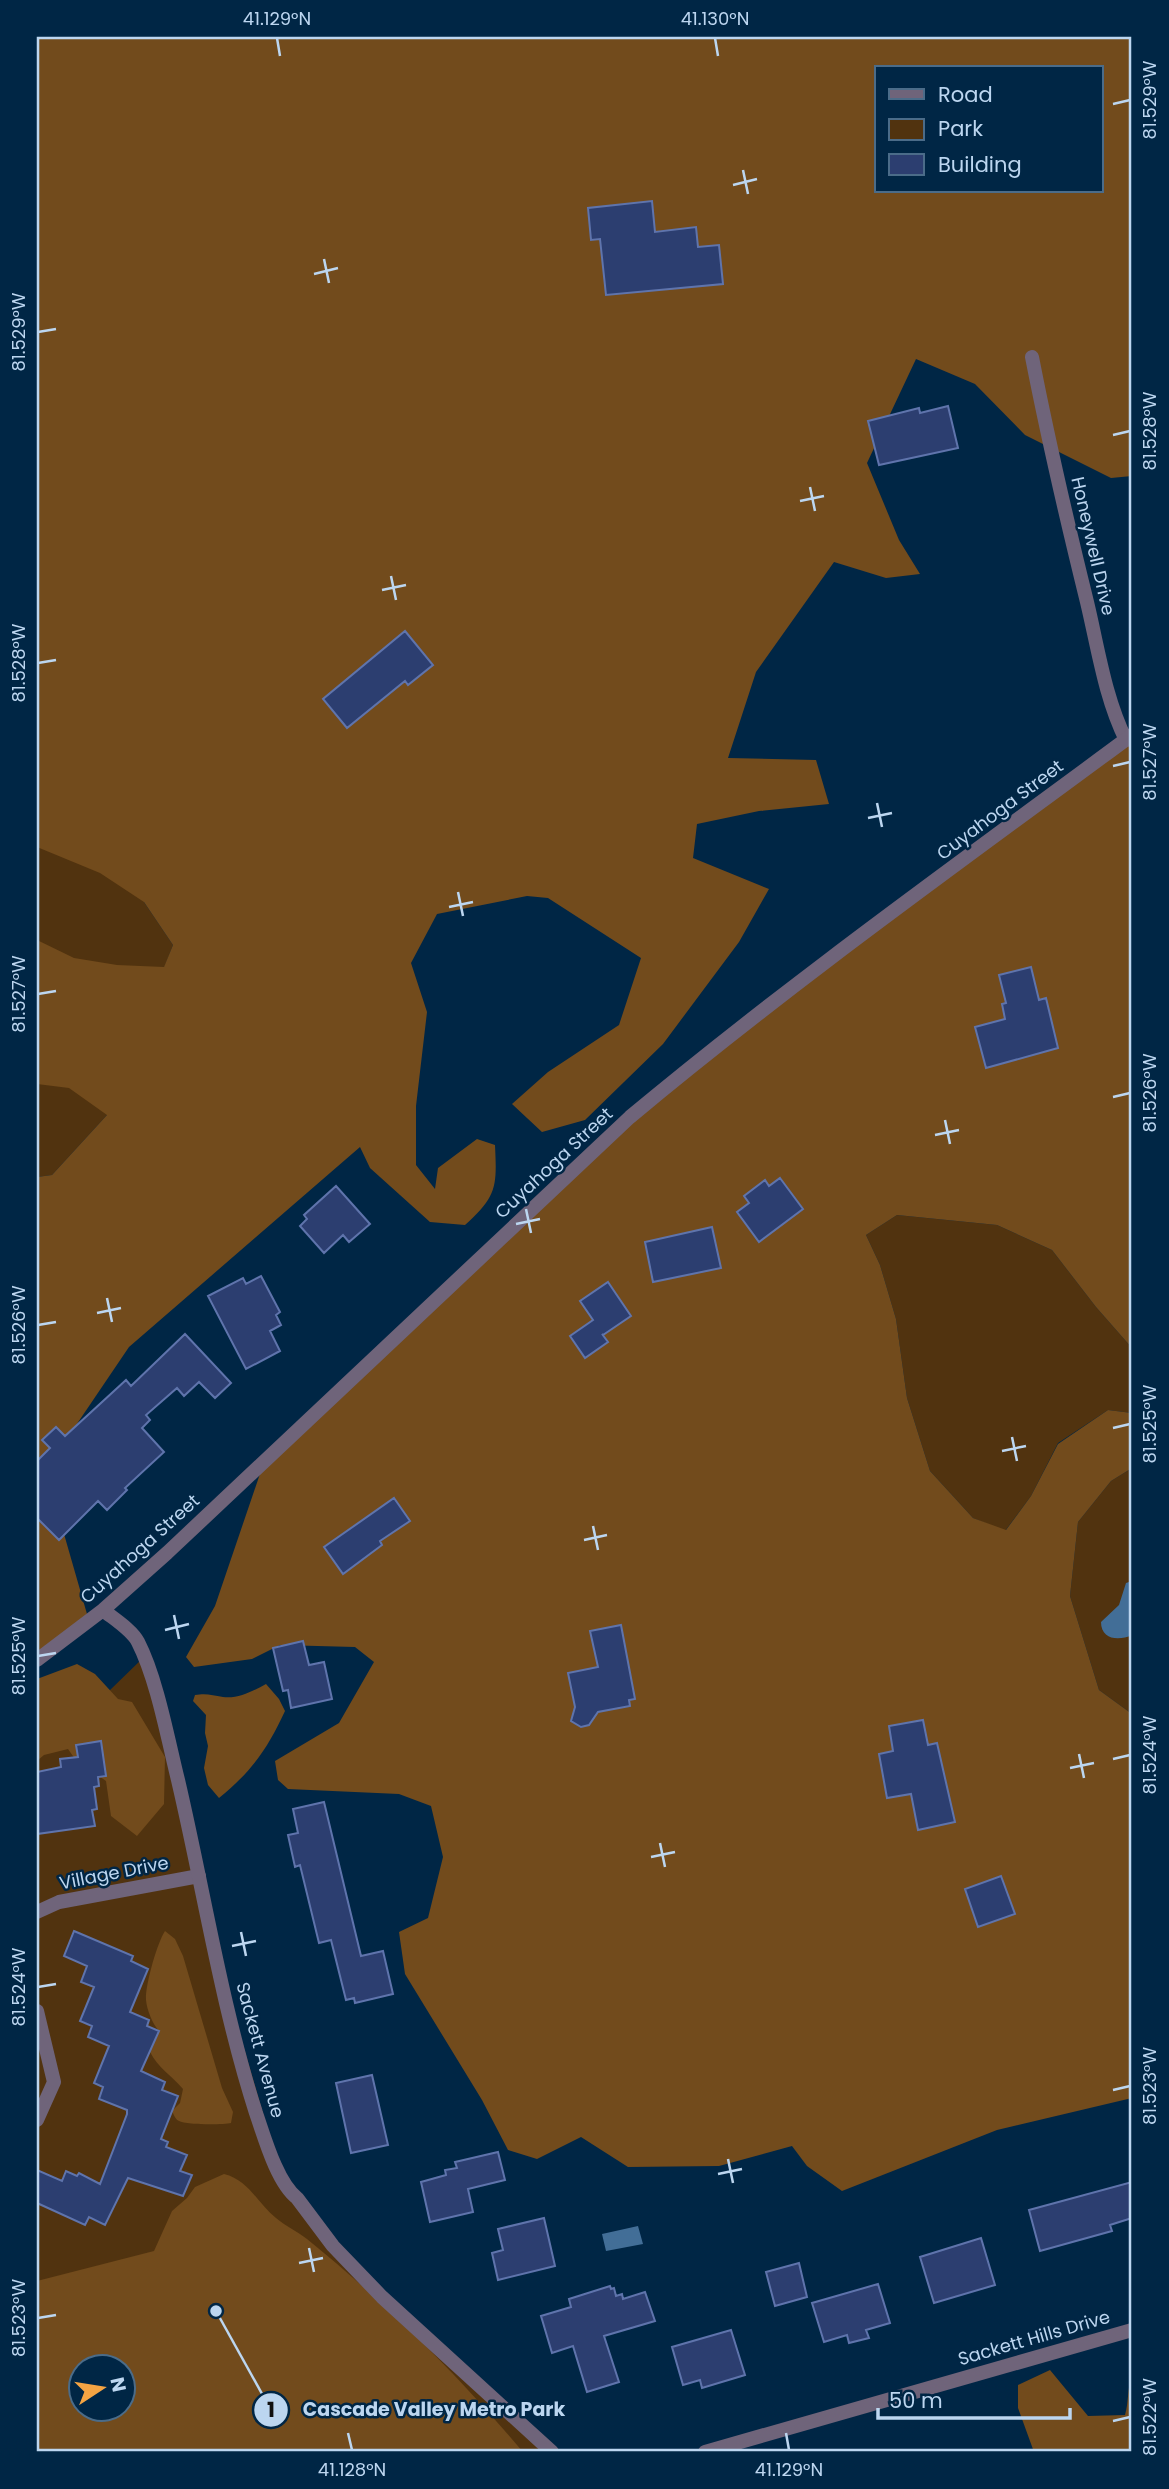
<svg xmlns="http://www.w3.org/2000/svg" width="1169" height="2489" viewBox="0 0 1169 2489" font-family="Poppins,sans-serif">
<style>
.green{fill:#51330f;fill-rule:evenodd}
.forest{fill:#724b1c;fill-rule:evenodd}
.water{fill:#426e97}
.building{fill:#2c3e70;stroke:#5f74ac;stroke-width:2}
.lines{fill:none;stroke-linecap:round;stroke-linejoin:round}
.minor{stroke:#6f647a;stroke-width:14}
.tertiary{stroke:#6f647a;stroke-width:14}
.ticks{fill:none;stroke:#bcd6f0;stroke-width:2.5}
.labels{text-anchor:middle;stroke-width:5;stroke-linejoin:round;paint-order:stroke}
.street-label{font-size:18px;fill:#bcd6f0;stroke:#002645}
.leader{fill:none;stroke:#bcd6f0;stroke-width:2.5}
.callout-dot{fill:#bcd6f0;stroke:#002645;stroke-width:2.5}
.mark-label{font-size:21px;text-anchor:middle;font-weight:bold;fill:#111}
.callout-label{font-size:19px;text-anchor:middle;font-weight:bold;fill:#bcd6f0;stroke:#002645;stroke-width:5;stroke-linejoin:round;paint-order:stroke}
.neatline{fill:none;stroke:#bcd6f0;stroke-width:2.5}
.ticks-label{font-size:18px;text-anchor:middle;fill:#bcd6f0}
</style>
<rect width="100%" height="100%" fill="#002645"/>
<path class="green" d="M37,290L144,902L173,945L107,1115L52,1175L37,1177Z
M897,1215L997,1225L1052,1250L1096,1307L1132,1348V1413L1108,1410L1058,1443L1031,1496L1005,1531L973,1518L930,1471L907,1398L896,1319L880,1265L866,1235Z
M1132,1468V1714L1099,1690L1070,1596L1078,1522L1111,1481Z
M144,1657L207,1921L281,2175L333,2246L553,2452H37V1761ZM80,2366H122V2408H80Z"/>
<path class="forest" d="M37,37H1132V476L1111,478L1025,435L975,384L916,359L867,463L899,540L920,574L886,578L834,562L756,672L728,758L816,760L829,804L759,811L697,824L693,858L769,889L739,942L663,1044L585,1120L542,1132L512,1104L548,1072L619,1025L641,958L548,898L527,896L437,914L411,963L427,1012L416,1106V1165L435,1189L438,1168L477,1139L495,1145C497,1187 497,1196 465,1225L430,1222L370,1168L360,1147L129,1347L64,1443V1534L89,1621L37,1659V1177L52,1175L107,1115L69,1088L37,1084V940L74,958L117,965L164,967L173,945L144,902L100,873L37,847ZM877,68H1101V191H877Z
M1132,735V1348L1096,1307L1052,1250L997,1225L897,1215L866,1235L880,1265L896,1319L907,1398L930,1471L973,1518L1006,1530L1031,1496L1058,1444L1108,1410L1132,1413V1468L1111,1481L1078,1522L1070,1596L1099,1690L1132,1714V2098L997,2130L842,2191L807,2166L792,2146L719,2166L628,2167L581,2137L537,2159L508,2150L482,2100L405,1974L399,1932L428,1918L443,1857L431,1806L399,1794L288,1789L278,1780L275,1761L339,1723L374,1662L355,1647L280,1645L252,1659L194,1667L186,1657L215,1606L264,1462L630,1117Z
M77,1664L95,1674L118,1699L132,1702L165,1757L164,1804L137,1836L111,1816L106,1781L75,1759L68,1749L44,1755L37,1761V1679Z
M266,1684L279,1699L285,1711C268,1748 252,1771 219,1798L208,1785L204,1768L208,1746L205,1733L206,1715L193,1701L195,1695C206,1693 212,1695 223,1697C238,1699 253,1691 266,1684Z
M165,1931L175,1939L183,1956L222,2088L233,2112L231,2123C223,2125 186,2125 179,2121C175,2119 174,2115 172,2111L180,2103L183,2089C171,2075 158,2068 150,2052L159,2031C152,2023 147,2010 146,2000C145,1986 157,1943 165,1931Z
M224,2174C249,2180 257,2203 276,2218C285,2226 297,2231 307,2239C385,2302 458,2375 523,2452H37V2281L154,2251L172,2211L187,2198L195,2187ZM80,2366H122V2408H80Z
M1050,2370L1088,2416L1125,2415C1129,2402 1127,2388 1132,2376V2452H1034L1018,2408V2385Z"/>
<path class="water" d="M1132,1581V1635C1119,1641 1101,1640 1101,1622L1119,1605L1126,1583Z
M638,2226L643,2244L606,2251L602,2234Z"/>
<path class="building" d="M652,201L655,232L696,227L698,247L719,245L723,284L606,295L600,239L591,240L588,208Z
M948,406L958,448L879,465L868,421L919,408L920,413Z
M405,631L433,665L408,685L405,681L347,728L323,699Z
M1031,967L1039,1000L1046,998L1058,1048L986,1068L975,1027L1005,1019L1002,1004L1006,1003L999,975Z
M780,1178L803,1209L759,1242L737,1212L749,1203L744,1196L765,1180L769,1186Z
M336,1186L370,1224L349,1242L343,1235L324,1253L300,1226L307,1219L304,1215Z
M712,1227L721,1268L653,1282L645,1242Z
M261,1276L280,1312L276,1315L281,1325L270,1331L280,1351L246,1369L208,1296L243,1278L246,1284Z
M608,1282L631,1316L603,1335L602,1334L608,1342L585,1358L570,1336L593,1320L580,1301Z
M185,1334L231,1383L215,1398L199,1382L184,1396L177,1388L146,1415L150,1420L142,1428L164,1452L125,1488L127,1490L107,1510L98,1501L59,1540L37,1518V1461L50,1448L42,1440L56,1427L65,1436L126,1380L131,1386Z
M394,1498L410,1521L380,1541L382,1545L343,1574L324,1547Z
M621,1625L635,1699L629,1700L630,1706L598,1712L589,1725L581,1727L571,1721L575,1707L568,1673L598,1667L590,1631Z
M303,1641L309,1665L324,1662L332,1699L291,1708L288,1690L283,1691L273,1648Z
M923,1720L928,1745L937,1743L955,1822L918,1830L911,1794L887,1798L879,1754L893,1751L889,1726Z
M101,1741L106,1776L98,1777L99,1786L94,1787L97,1809L92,1810L95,1826L37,1834V1772L61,1767L60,1759L78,1757L76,1745Z
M324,1802L361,1956L383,1951L393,1994L355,2003L354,1998L346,2000L331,1940L319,1943L300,1865L295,1867L288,1835L298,1833L293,1809Z
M1001,1876L1015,1914L978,1927L965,1889Z
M74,1931L133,1956L131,1961L148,1969L130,2012L149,2020L147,2026L159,2031L141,2071L165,2082L162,2090L178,2096L161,2139L168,2142L166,2147L187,2155L180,2171L192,2175L183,2196L128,2178L105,2225L89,2217L85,2225L37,2203V2170L62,2181L66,2171L77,2176L79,2173L100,2184L127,2114V2110L99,2099L103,2087L94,2083L109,2046L88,2037L92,2026L80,2021L94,1987L81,1982L87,1966L64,1956Z
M372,2075L388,2145L351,2153L336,2083Z
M498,2152L505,2180L468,2189L473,2212L430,2222L421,2182L446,2175L445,2170L457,2168L455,2162Z
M1132,2182V2218L1110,2225L1112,2231L1040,2251L1029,2210Z
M544,2218L555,2266L498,2280L492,2253L503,2250L498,2229Z
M981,2238L995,2285L934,2303L920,2257Z
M799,2263L807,2297L775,2306L766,2272Z
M878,2284L890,2323L866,2330L869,2338L849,2343L847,2335L824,2342L812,2303Z
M610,2286L611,2289L614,2288L616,2296L622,2294L623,2299L645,2292L655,2321L604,2336L619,2382L587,2392L573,2346L552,2353L541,2316L571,2307L569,2299Z
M731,2330L745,2375L702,2388L700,2380L683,2385L672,2347Z"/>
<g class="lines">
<path class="minor" d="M1032,357C1048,439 1067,521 1087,602C1098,648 1105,698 1126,740
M37,1912L59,1902L199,1876
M37,2011L54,2082L37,2120
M705,2452L1132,2330"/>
<path class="tertiary" d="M103,1610C114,1619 132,1630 138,1642C157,1679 168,1740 178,1780C204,1891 221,2004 256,2113C264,2136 277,2183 297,2198L333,2246L382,2297L552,2452
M37,1660L103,1610L167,1553L630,1117C792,982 963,860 1132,735"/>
</g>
<path class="ticks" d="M277,38L280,56M715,38L718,56M1113,104L1130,100M743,170L748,194M733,185L757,179M324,259L329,283M314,274L338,268M38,332L56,329M1113,435L1130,431M810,487L815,511M800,501L824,496M391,576L396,600M382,590L406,585M38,663L56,660M1113,766L1130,762M877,803L882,827M868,818L892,813M458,892L463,916M449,907L473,902M38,994L56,991M1113,1097L1130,1093M945,1120L950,1144M935,1135L959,1130M526,1209L531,1233M516,1224L540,1219M107,1298L112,1322M97,1313L121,1308M38,1325L56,1322M1113,1428L1130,1424M1012,1437L1017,1461M1002,1451L1026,1446M593,1526L598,1550M584,1540L607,1535M174,1615L179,1639M165,1630L189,1624M38,1656L56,1653M1079,1754L1084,1778M1113,1759L1130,1755M1070,1768L1094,1763M660,1843L665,1867M651,1857L675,1852M241,1932L246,1956M232,1946L256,1941M38,1987L56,1984M1113,2090L1130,2086M728,2159L733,2183M718,2174L742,2169M309,2248L314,2272M299,2263L323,2258M38,2318L56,2315M1113,2421L1130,2417M348,2433L352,2450M786,2433L789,2450"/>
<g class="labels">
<g class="street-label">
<text transform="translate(1093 546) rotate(77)" y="6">Honeywell Drive</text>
<text transform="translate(1000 810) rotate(-37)" y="6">Cuyahoga Street</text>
<text transform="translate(554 1163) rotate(-43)" y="6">Cuyahoga Street</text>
<text transform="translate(140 1549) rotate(-42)" y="6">Cuyahoga Street</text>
<text transform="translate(114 1873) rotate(-11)" y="6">Village Drive</text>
<text transform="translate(260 2050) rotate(75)" y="6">Sackett Avenue</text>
<text transform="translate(1034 2338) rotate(-16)" y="6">Sackett Hills Drive</text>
</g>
</g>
<path class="leader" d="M216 2311L271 2410"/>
<g class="callout-dot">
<circle cx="216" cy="2311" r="7"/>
<circle cx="271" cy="2410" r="18"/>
</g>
<g class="mark-label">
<text x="271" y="2417">1</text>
</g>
<g class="callout-label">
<text x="434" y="2416">Cascade Valley Metro Park</text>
</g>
<rect width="1169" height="2489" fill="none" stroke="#002645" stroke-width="77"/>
<rect x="875" y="66" width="228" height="126" fill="#002645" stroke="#4b6c89" stroke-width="2"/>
<rect x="889" y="89" width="35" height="10" fill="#6f647a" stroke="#4b6c89" stroke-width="2"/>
<text x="938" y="102" font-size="21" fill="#bcd6f0">Road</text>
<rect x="889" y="119" width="35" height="21" fill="#51330f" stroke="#4b6c89" stroke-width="2"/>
<text x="938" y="136" font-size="21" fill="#bcd6f0">Park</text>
<rect x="889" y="154" width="35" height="21" fill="#2c3e70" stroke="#4b6c89" stroke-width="2"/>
<text x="938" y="172" font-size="21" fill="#bcd6f0">Building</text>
<g transform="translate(102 2388) rotate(78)"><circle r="33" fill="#002645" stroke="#4b6c89" stroke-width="2"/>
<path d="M0-5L12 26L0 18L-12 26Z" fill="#f4a443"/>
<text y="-10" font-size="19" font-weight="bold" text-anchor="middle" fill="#bcd6f0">N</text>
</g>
<path d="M878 2408v10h192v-10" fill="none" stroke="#bcd6f0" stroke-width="3.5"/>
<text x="889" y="2408" font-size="21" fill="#bcd6f0" stroke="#002645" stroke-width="5" paint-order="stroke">50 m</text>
<rect x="38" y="38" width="1092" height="2412" class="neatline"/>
<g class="ticks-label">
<text x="277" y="25">41.129°N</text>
<text x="715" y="25">41.130°N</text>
<text transform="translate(1150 100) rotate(-90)" y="6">81.529°W</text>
<text transform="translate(19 332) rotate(-90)" y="6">81.529°W</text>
<text transform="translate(1150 431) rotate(-90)" y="6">81.528°W</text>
<text transform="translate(19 663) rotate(-90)" y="6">81.528°W</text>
<text transform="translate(1150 762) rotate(-90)" y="6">81.527°W</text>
<text transform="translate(19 994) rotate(-90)" y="6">81.527°W</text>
<text transform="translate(1150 1093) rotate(-90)" y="6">81.526°W</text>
<text transform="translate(19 1325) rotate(-90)" y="6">81.526°W</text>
<text transform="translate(1150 1424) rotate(-90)" y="6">81.525°W</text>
<text transform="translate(19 1656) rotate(-90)" y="6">81.525°W</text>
<text transform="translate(1150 1755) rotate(-90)" y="6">81.524°W</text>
<text transform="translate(19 1987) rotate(-90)" y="6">81.524°W</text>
<text transform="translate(1150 2086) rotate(-90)" y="6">81.523°W</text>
<text transform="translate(19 2318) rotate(-90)" y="6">81.523°W</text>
<text transform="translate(1150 2417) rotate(-90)" y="6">81.522°W</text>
<text x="352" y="2476">41.128°N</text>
<text x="789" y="2476">41.129°N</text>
</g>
</svg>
